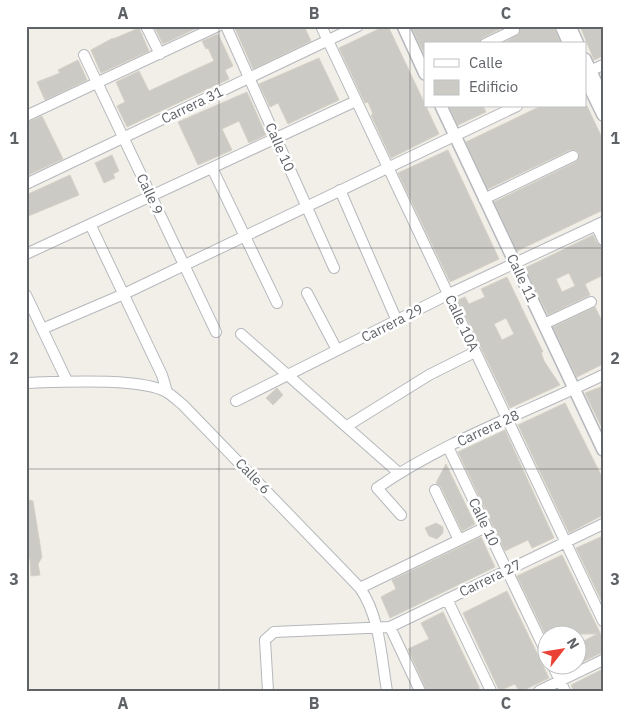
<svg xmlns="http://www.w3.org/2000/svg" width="629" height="717" viewBox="0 0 629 717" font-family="'IBM Plex Sans',sans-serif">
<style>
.building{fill:#cccac5;stroke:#d6d1c6;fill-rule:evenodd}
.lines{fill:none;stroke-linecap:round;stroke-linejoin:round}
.minor-casing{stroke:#b5b8bc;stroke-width:12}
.tertiary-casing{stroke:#b5b8bc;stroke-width:14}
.minor{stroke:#fff;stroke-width:10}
.tertiary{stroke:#fff;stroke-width:11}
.grid{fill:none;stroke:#5f6368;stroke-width:1;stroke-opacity:0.55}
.labels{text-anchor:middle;stroke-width:5;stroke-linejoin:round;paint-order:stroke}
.street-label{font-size:14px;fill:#5f6368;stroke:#fff}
.neatline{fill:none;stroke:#5f6368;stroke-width:2}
.grid-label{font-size:16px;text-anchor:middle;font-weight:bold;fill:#5f6368}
</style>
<rect width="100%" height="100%" fill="#f1efe8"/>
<path class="building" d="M154,26H201L163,44Z
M234,26H304L311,41L253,69Z
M385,26H388L439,134L391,158L371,115L373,114L368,102L365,103L339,48Z
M411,26H506L482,38L478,44H425V55Z
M520,26H553L561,44H501L519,34Z
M580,26H603V56L594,60Z
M139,28L149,51L101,73L91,50L113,38V39Z
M218,34L233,66L225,70L229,79L127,127L117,106L125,102L116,82L139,71L149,91L192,71L214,61L208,48L206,49L202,41Z
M319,58L339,100L288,124L278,103L270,107L259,84Z
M78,60L87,80L45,100L37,82L60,73L58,70Z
M247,92L266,135L249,143L239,121L222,129L232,150L198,165L178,122Z
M449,106H483L486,112L458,125Z
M541,106H587L603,140V210L517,251L494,202L576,162L579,153L576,150H570L488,189L466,142Z
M42,116L63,159L26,176V123Z
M448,150L499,259L450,282L398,173Z
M112,155L119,171L113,174L115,178L104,183L95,163Z
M70,175L79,195L26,217V195Z
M593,235L597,243L603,247V275L585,284L590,295L548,315L525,268ZM569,273L575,286L562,292L556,279Z
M507,277L543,352H541L544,361L560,385L510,408L458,300L465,297L469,304L485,297L481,289ZM506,318L514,334L502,340L494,324Z
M595,307L603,323V364L577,377L553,327Z
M603,386V430L585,393Z
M277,388L283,395L273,405L266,398Z
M565,403L603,479V515L569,533L518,425Z
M505,430L554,538L532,548L528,540L505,551L458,452Z
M446,464L475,524L462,531L441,487L436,483Z
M26,499L33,501L42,557L38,564L40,575L31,576L30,559H26Z
M436,523L443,527V533L437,539L429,536L425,528Z
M603,536V604L576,548Z
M481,537L495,567L390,618L381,597L396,589L392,580Z
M562,555L603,639V652L576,665V645L597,634H545L517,576Z
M507,591L549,678L522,691H519L515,684L501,690L498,688L463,613Z
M443,612L479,687V691H427L408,649L429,639L421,623Z
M603,669V691H574L571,685Z"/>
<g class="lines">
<defs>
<path id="minor" d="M146,26L160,54
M226,26L334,268
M321,26L603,621
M485,44L514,30
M84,55L216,332
M585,73L603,65
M26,116L218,26
M212,168L277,303
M26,184L358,26
M340,190L397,321
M484,199L573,156
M596,225L603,240
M91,226L162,375L167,392
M26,254L356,101
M307,293L337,350
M26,295L67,381
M544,324L591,302
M42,329L124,294L517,106
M241,334L399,473
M26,383C58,382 143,377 168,393C173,396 178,401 183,405L360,588C380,617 381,656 387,691
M236,401L449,294L603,222
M347,426L429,375L475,352
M448,447L546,652
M435,490L459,540
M401,515L377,488C446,440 528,412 603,375
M360,588L486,527
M447,599L491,691
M390,627L420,691
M552,664L565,691
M268,691L265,640L274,632L390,627L603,524
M539,691L603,660"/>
<path id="tertiary" d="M403,26L425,74
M561,26L569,44
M570,26L578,44
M585,59L603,97
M585,78L603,115
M441,106L603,450"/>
</defs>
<use href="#minor" class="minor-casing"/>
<use href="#tertiary" class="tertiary-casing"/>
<use href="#minor" class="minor"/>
<use href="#tertiary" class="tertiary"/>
</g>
<path class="grid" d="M219,26V691M410,26V691M26,248H603M26,469H603"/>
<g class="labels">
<g class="street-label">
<text transform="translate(192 105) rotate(-26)" y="5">Carrera 31</text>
<text transform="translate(280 147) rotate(66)" y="5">Calle 10</text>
<text transform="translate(150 194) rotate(65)" y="5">Calle 9</text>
<text transform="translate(522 278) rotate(65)" y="5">Calle 11</text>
<text transform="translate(392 323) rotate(-27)" y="5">Carrera 29</text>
<text transform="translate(462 323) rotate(65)" y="5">Calle 10A</text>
<text transform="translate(488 428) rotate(-25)" y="5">Carrera 28</text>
<text transform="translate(253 476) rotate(46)" y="5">Calle 6</text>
<text transform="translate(484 522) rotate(64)" y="5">Calle 10</text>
<text transform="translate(490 578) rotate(-26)" y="5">Carrera 27</text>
</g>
</g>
<rect width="629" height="717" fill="none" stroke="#ffffff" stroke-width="55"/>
<rect x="424" y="42" width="162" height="65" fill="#ffffff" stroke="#bfc1c3"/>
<rect x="434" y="59" width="25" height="8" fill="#ffffff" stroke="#bfc1c3"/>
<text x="469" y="68" font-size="15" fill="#5f6368">Calle</text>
<rect x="434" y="80" width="25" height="15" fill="#cccac5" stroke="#bfc1c3"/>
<text x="469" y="92" font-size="15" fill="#5f6368">Edificio</text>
<g transform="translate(562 650) rotate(59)"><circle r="24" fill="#ffffff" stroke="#bfc1c3"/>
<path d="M0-4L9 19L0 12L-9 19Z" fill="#ea4335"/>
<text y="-8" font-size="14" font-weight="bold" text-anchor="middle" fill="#5f6368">N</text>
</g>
<rect x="28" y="28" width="574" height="662" class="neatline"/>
<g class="grid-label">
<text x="123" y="19">A</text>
<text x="314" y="19">B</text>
<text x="506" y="19">C</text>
<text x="14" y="144">1</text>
<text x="615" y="144">1</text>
<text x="14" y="364">2</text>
<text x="615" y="364">2</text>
<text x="14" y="585">3</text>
<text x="615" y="585">3</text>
<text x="123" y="709">A</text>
<text x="314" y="709">B</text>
<text x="506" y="709">C</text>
</g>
</svg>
